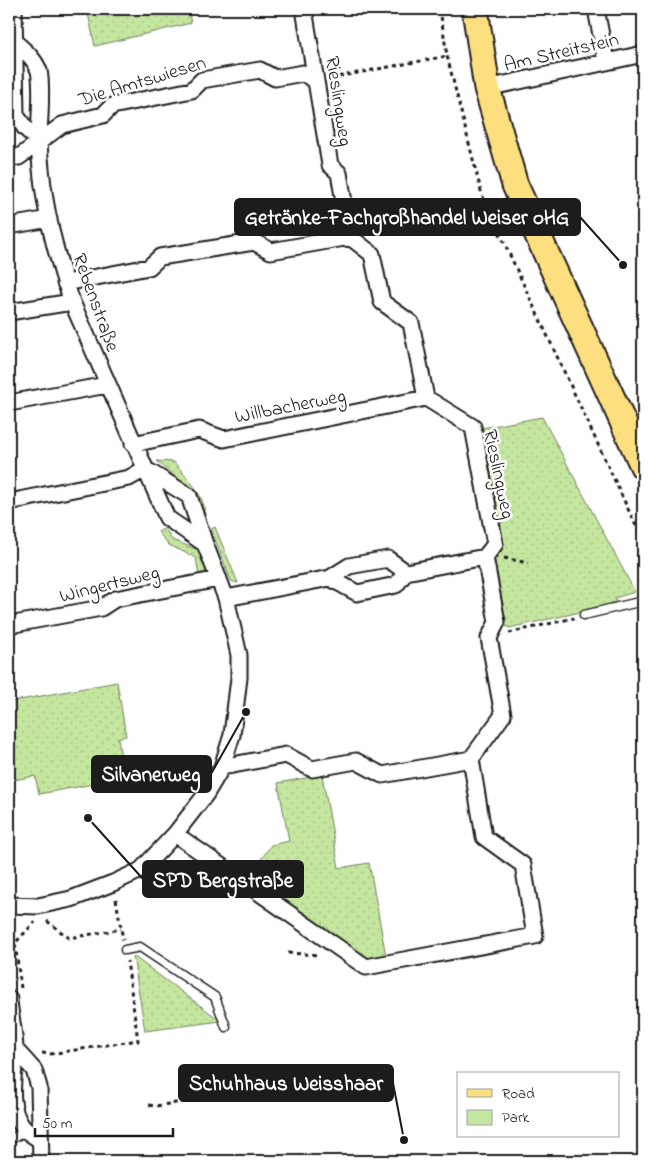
<svg xmlns="http://www.w3.org/2000/svg" width="652" height="1170" viewBox="0 0 652 1170" font-family="'Indie Flower',sans-serif">
<style>
.green{fill:url(#green-dots);stroke:#70815e}
.lines{fill:none;stroke-linecap:round;stroke-linejoin:round}
.lane-casing{stroke:#1c1c1c;stroke-width:11}
.street-casing{stroke:#1c1c1c;stroke-width:19}
.primary-casing{stroke:#1c1c1c;stroke-width:29}
.path{stroke:#1c1c1c;stroke-width:3;stroke-dasharray:4 4;stroke-linecap:butt}
.lane{stroke:#fff;stroke-width:8}
.street{stroke:#fff;stroke-width:15}
.primary{stroke:#fedf80;stroke-width:25}
.labels{text-anchor:middle;stroke-width:5;stroke-linejoin:round;paint-order:stroke}
.street-label{font-size:20px;fill:#1c1c1c;stroke:#fff}
.leader{fill:none;stroke:#1c1c1c;stroke-width:2}
.callout-dot{fill:#1c1c1c;stroke:#fff;stroke-width:2}
.callout{fill:#1c1c1c;stroke:#1c1c1c;stroke-width:2}
.callout-label{font-size:21px;text-anchor:middle;font-weight:bold;fill:#fff}
</style>
<defs>
<pattern id="green-dots" width="8" height="8" patternUnits="userSpaceOnUse" patternTransform="scale(1.25)"><rect width="8" height="8" fill="#c5e69f"/><path d="M2 2h.1M6 6h.1" fill="none" stroke="#a9c588" stroke-width="1.8" stroke-linecap="round"/></pattern>
</defs>
<rect width="100%" height="100%" fill="#fff"/>
<filter id="ink" filterUnits="userSpaceOnUse"><feTurbulence type="fractalNoise" baseFrequency=".02" numOctaves="2"/><feDisplacementMap in="SourceGraphic" scale="10" xChannelSelector="R" yChannelSelector="G"/><feConvolveMatrix kernelMatrix="1 2 1 2 8 2 1 2 1" color-interpolation-filters="sRGB"/></filter>
<g filter="url(#ink)">
<path class="green" d="M87,9H188L191,23L95,46Z
M542,417L635,592L615,598L616,604L509,628L506,626L494,561L503,548L482,428Z
M157,461L174,462C188,479 203,492 206,515L185,486Z
M215,527L238,583L231,581L211,529Z
M165,528L172,540L204,552L210,575L199,576L196,558L169,545L158,532Z
M117,682L126,736L118,738L121,758L105,782L39,794L35,776L9,781V702Z
M322,775L339,868L369,863L386,956L366,959L248,878L271,845L289,841L278,783Z
M133,956L221,1021L145,1031Z"/>
<g class="lines">
<defs>
<path id="lane" d="M584,615L643,601
M125,950L140,947L215,997L226,1027
M9,1139L15,1137L26,1131"/>
<path id="street" d="M14,9L16,115L25,128L39,141
M596,9L606,61
M15,42C24,50 35,59 39,71C43,88 39,122 39,140C41,195 54,251 72,302L167,518L205,544
M487,88L643,54
M9,158L19,157L62,125L103,115L112,106L192,90L202,80L260,70L275,78L303,73L316,81
M9,226L49,219
M65,283L149,267L160,257L254,242L271,251L350,237
M9,312L72,302
M9,403L107,385
M133,444L199,430L224,439L426,398
M9,502L129,478L145,469
M330,578L357,593L396,585L406,572
M226,598L330,578L349,566L388,559L406,572L485,557
M9,625L101,608L115,599L219,579
M222,767L286,755L312,769L356,761L382,775L471,759
M175,834L366,967L535,936L523,865L484,837L471,759L503,715L489,638L497,622L485,557L495,544L473,427L426,398L411,323L382,302L372,254L350,237L339,173L330,165L304,9
M9,905L38,906L71,899L113,883L141,870L175,834L206,794L222,767L232,735L239,678V655L226,598L205,544L189,496L145,469
M9,999C10,1016 15,1033 15,1050C15,1073 6,1105 22,1126C26,1132 34,1136 40,1140
M15,1049L34,1070L39,1087L41,1161"/>
<path id="primary" d="M475,9L487,88L515,185L643,466"/>
</defs>
<use href="#lane" class="lane-casing"/>
<use href="#street" class="street-casing"/>
<use href="#primary" class="primary-casing"/>
<path class="path" d="M440,9L447,56L482,195L634,522L643,537
M331,78L447,56
M504,558L528,563
M509,633L574,618
M116,899L123,940
M47,921L69,938L121,929
M288,953L319,955
M21,988L15,943L35,922
M42,1053L50,1054L132,1041H138L127,961
M149,1105L155,1106L203,1099"/>
<use href="#lane" class="lane"/>
<use href="#street" class="street"/>
<use href="#primary" class="primary"/>
</g>
</g>
<g class="labels">
<g class="street-label">
<text transform="translate(561 51) rotate(-13)" y="7">Am Streitstein</text>
<text transform="translate(142 80) rotate(-17)" y="7">Die Amtswiesen</text>
<text transform="translate(340 101) rotate(81)" y="7">Rieslingweg</text>
<text transform="translate(97 302) rotate(70)" y="7">Rebenstraße</text>
<text transform="translate(290 405) rotate(-11)" y="7">Willbacherweg</text>
<text transform="translate(500 474) rotate(78)" y="7">Rieslingweg</text>
<text transform="translate(109 583) rotate(-14)" y="7">Wingertsweg</text>
</g>
</g>
<path class="leader" d="M623 265L580 217M246 712L211 774M88 818L143 879M404 1140L393 1083"/>
<g class="callout-dot">
<circle cx="623" cy="265" r="5"/>
<circle cx="246" cy="712" r="5"/>
<circle cx="88" cy="818" r="5"/>
<circle cx="404" cy="1140" r="5"/>
</g>
<g class="callout">
<rect x="235" y="199" width="345" height="36" rx="5"/>
<rect x="92" y="756" width="119" height="36" rx="5"/>
<rect x="143" y="861" width="160" height="36" rx="5"/>
<rect x="179" y="1065" width="214" height="36" rx="5"/>
</g>
<g class="callout-label">
<text x="407" y="224">Getränke-Fachgroßhandel Weiser oHG</text>
<text x="151" y="781">Silvanerweg</text>
<text x="223" y="887">SPD Bergstraße</text>
<text x="286" y="1090">Schuhhaus Weisshaar</text>
</g>
<rect width="652" height="1170" fill="none" stroke="#fff" stroke-width="30"/>
<rect x="15" y="15" width="622" height="1140" fill="none" stroke="#1c1c1c" stroke-width="2" filter="url(#ink)"/>
<rect x="457" y="1072" width="162" height="65" fill="#ffffff" stroke="#a4a4a4"/>
<rect x="467" y="1089" width="25" height="8" fill="#fedf80" stroke="#a4a4a4"/>
<text x="502" y="1098" font-size="15" fill="#1c1c1c">Road</text>
<rect x="467" y="1110" width="25" height="15" fill="#c5e69f" stroke="#a4a4a4"/>
<text x="502" y="1122" font-size="15" fill="#1c1c1c">Park</text>
<path d="M35 1128v8h138v-8" fill="none" stroke="#1c1c1c" stroke-width="2.5"/>
<text x="42" y="1128" font-size="15" fill="#1c1c1c" stroke="#ffffff" stroke-width="4" paint-order="stroke">50 m</text>
</svg>
